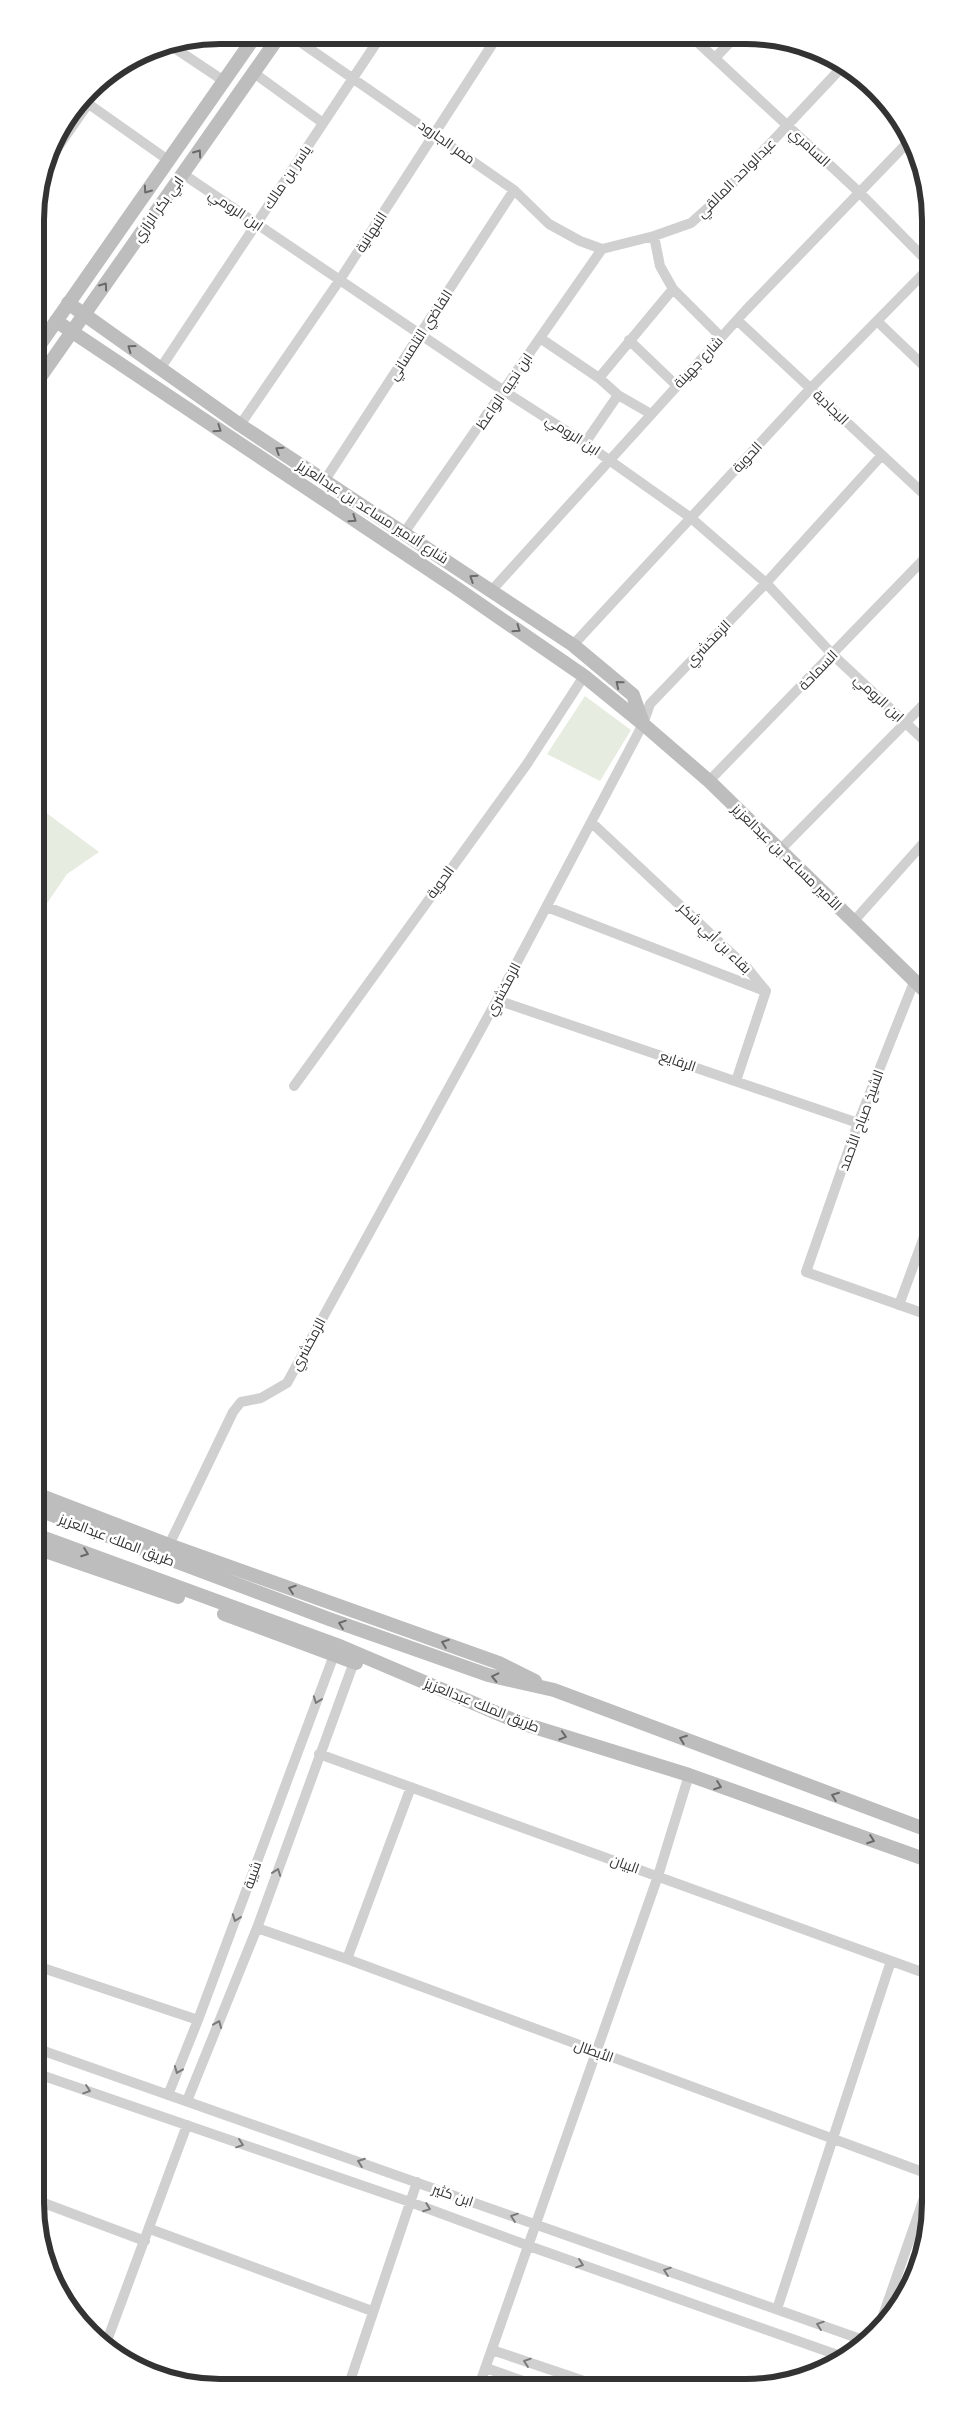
<svg xmlns="http://www.w3.org/2000/svg" width="966" height="2423" viewBox="0 0 966 2423" font-family="Inter,Cairo,sans-serif">
<style>
.green{fill:#e6ecdf}
.lines{fill:none;stroke-linecap:round;stroke-linejoin:round}
.street{stroke:#d0d0d0;stroke-width:10}
.secondary{stroke:#bdbdbd;stroke-width:14}
.oneway{stroke:#6a6a6a}
.oneway2{stroke:#7a7a7a}
.labels{text-anchor:middle;stroke-width:5;stroke-linejoin:round;paint-order:stroke}
.street-label{font-size:14px;fill:#333;stroke:#fff}
.rim{fill:none;stroke:#333;stroke-width:6}
</style>
<rect width="100%" height="100%" fill="#fff"/>
<path class="green" d="M585,696L631,730L600,781L547,754Z
M37,806L99,852L67,874L37,918Z"/>
<g class="lines">
<path class="street" d="M290,35L514,190L549,224L580,241L602,249
M693,38L860,193L925,259
M170,45L224,81
M715,58L734,38
M254,73L323,123
M83,100L168,160
M47,163L88,104
M183,174L504,391L585,443L691,518L766,583L833,655L926,742
M654,236L660,266L673,289L721,337
M602,249L654,236L691,223L719,198L844,65
M737,320L926,496
M877,321L925,367
M540,338L599,378L618,395L651,414
M629,340L676,385
M160,369L381,36
M599,378L673,289
M240,425L339,281L497,37
M585,443L618,395
M325,480L514,190
M404,533L602,249
M492,590L746,310L911,139
M573,645L811,388L925,272
M709,781L926,557
M592,823L748,969L766,991L736,1081
M780,850L926,702
M547,907L765,991
M853,922L927,839
M927,978L914,982L858,1123L806,1272L928,1315
M497,1000L858,1123
M294,1086L527,764L584,676
M899,1305L928,1226
M169,1545L233,1412L241,1402L261,1398L287,1383L497,1000L643,724L650,704L766,583L882,455
M319,1754L930,1975
M257,1928L347,1959L931,2175
M347,1959L411,1787
M40,1967L198,2020
M41,2050L866,2341
M41,2075L410,2202L529,2246L846,2358
M168,2095L198,2020L334,1655
M187,2101L257,1928L354,1662
M41,2202L145,2241
M150,2229L372,2311
M777,2309L891,1961
M878,2330L931,2178
M105,2346L187,2125
M492,2350L590,2383
M486,2368L529,2383
M480,2383L658,1876L689,1775
M349,2384L417,2182"/>
<path class="secondary" d="M68,303L240,425L573,645L633,695L643,723
M56,321L458,589L584,676L643,724L709,781L927,993
M36,350L256,35
M36,383L280,35
M39,1495L169,1545L499,1663L535,1681
M39,1510L329,1619L488,1675L554,1690L930,1831
M39,1536L337,1645L518,1722L689,1775L930,1861
M39,1549L178,1597
M224,1614L356,1663"/>
</g>
<defs><path id="oneway-chevron" d="M-2-3.5L2.5 0L-2 3.5" fill="none" stroke-width="1.6" stroke-linecap="round" stroke-linejoin="round" transform="scale(1.25)"/></defs>
<g class="oneway">
<use href="#oneway-chevron" transform="translate(198 153) rotate(-55)"/>
<use href="#oneway-chevron" transform="translate(147 190) rotate(125)"/>
<use href="#oneway-chevron" transform="translate(104 286) rotate(-55)"/>
<use href="#oneway-chevron" transform="translate(131 348) rotate(-144)"/>
<use href="#oneway-chevron" transform="translate(218 429) rotate(34)"/>
<use href="#oneway-chevron" transform="translate(279 450) rotate(-147)"/>
<use href="#oneway-chevron" transform="translate(353 519) rotate(34)"/>
<use href="#oneway-chevron" transform="translate(473 578) rotate(-147)"/>
<use href="#oneway-chevron" transform="translate(517 629) rotate(35)"/>
<use href="#oneway-chevron" transform="translate(619 684) rotate(-141)"/>
<use href="#oneway-chevron" transform="translate(85 1553) rotate(20)"/>
<use href="#oneway-chevron" transform="translate(292 1589) rotate(-161)"/>
<use href="#oneway-chevron" transform="translate(342 1624) rotate(-161)"/>
<use href="#oneway-chevron" transform="translate(445 1643) rotate(-160)"/>
<use href="#oneway-chevron" transform="translate(495 1677) rotate(-167)"/>
<use href="#oneway-chevron" transform="translate(563 1736) rotate(17)"/>
<use href="#oneway-chevron" transform="translate(683 1739) rotate(-159)"/>
<use href="#oneway-chevron" transform="translate(718 1786) rotate(20)"/>
<use href="#oneway-chevron" transform="translate(835 1796) rotate(-159)"/>
<use href="#oneway-chevron" transform="translate(871 1840) rotate(20)"/>
</g>
<g class="oneway2">
<use href="#oneway-chevron" transform="translate(317 1700) rotate(110)"/>
<use href="#oneway-chevron" transform="translate(277 1872) rotate(-70)"/>
<use href="#oneway-chevron" transform="translate(236 1918) rotate(110)"/>
<use href="#oneway-chevron" transform="translate(218 2024) rotate(-68)"/>
<use href="#oneway-chevron" transform="translate(178 2070) rotate(112)"/>
<use href="#oneway-chevron" transform="translate(87 2090) rotate(19)"/>
<use href="#oneway-chevron" transform="translate(240 2144) rotate(19)"/>
<use href="#oneway-chevron" transform="translate(361 2162) rotate(-160)"/>
<use href="#oneway-chevron" transform="translate(427 2208) rotate(21)"/>
<use href="#oneway-chevron" transform="translate(514 2217) rotate(-161)"/>
<use href="#oneway-chevron" transform="translate(580 2264) rotate(19)"/>
<use href="#oneway-chevron" transform="translate(667 2271) rotate(-161)"/>
<use href="#oneway-chevron" transform="translate(820 2325) rotate(-161)"/>
<use href="#oneway-chevron" transform="translate(527 2362) rotate(-161)"/>
</g>
<g class="labels">
<g class="street-label">
<text transform="translate(447 142) rotate(35)" y="5">ممر الجارود</text>
<text transform="translate(810 147) rotate(43)" y="5">السامري</text>
<text transform="translate(287 177) rotate(-56)" y="5">ياسر بن مالك</text>
<text transform="translate(736 178) rotate(-45)" y="5">عبدالواحد المالقي</text>
<text transform="translate(158 209) rotate(-55)" y="5">ابي بكر الرازي</text>
<text transform="translate(236 210) rotate(34)" y="5">ابن الرومي</text>
<text transform="translate(371 232) rotate(-57)" y="5">النبهانية</text>
<text transform="translate(420 335) rotate(-57)" y="5">القاضي التلمساني</text>
<text transform="translate(698 362) rotate(-47)" y="5">شارع جهينة</text>
<text transform="translate(504 391) rotate(-56)" y="5">ابن نجيه الواعظ</text>
<text transform="translate(831 407) rotate(44)" y="5">البجادية</text>
<text transform="translate(573 435) rotate(33)" y="5">ابن الرومي</text>
<text transform="translate(747 457) rotate(-47)" y="5">الحوية</text>
<text transform="translate(373 512) rotate(33)" y="5">شارع ألامير مساعد بن عبدالعزيز</text>
<text transform="translate(708 643) rotate(-46)" y="5">الزمخشري</text>
<text transform="translate(818 670) rotate(-46)" y="5">السماحة</text>
<text transform="translate(879 698) rotate(43)" y="5">ابن الرومي</text>
<text transform="translate(787 857) rotate(44)" y="5">الأمير مساعد بن عبدالعزيز</text>
<text transform="translate(440 882) rotate(-54)" y="5">الحوية</text>
<text transform="translate(715 938) rotate(44)" y="5">بقاء بن أبي شكر</text>
<text transform="translate(503 989) rotate(-62)" y="5">الزمخشري</text>
<text transform="translate(678 1061) rotate(19)" y="5">الرفايع</text>
<text transform="translate(861 1120) rotate(-70)" y="5">الشيخ صباح الأحمد</text>
<text transform="translate(308 1344) rotate(-62)" y="5">الزمخشري</text>
<text transform="translate(117 1540) rotate(21)" y="5">طريق الملك عبدالعزيز</text>
<text transform="translate(482 1705) rotate(22)" y="5">طريق الملك عبدالعزيز</text>
<text transform="translate(625 1864) rotate(20)" y="5">البيان</text>
<text transform="translate(252 1875) rotate(-70)" y="5">شيبة</text>
<text transform="translate(594 2051) rotate(20)" y="5">الأبطال</text>
<text transform="translate(453 2195) rotate(19)" y="5">ابن كثير</text>
</g>
</g>
<path d="M0 0H966V2423H0ZM220 44H746A176 176 0 0 1 922 220V2203A176 176 0 0 1 746 2379H220A176 176 0 0 1 44 2203V220A176 176 0 0 1 220 44Z" fill="#fff" fill-rule="evenodd"/>
<path class="rim" d="M220 44H746A176 176 0 0 1 922 220V2203A176 176 0 0 1 746 2379H220A176 176 0 0 1 44 2203V220A176 176 0 0 1 220 44Z"/>
</svg>
